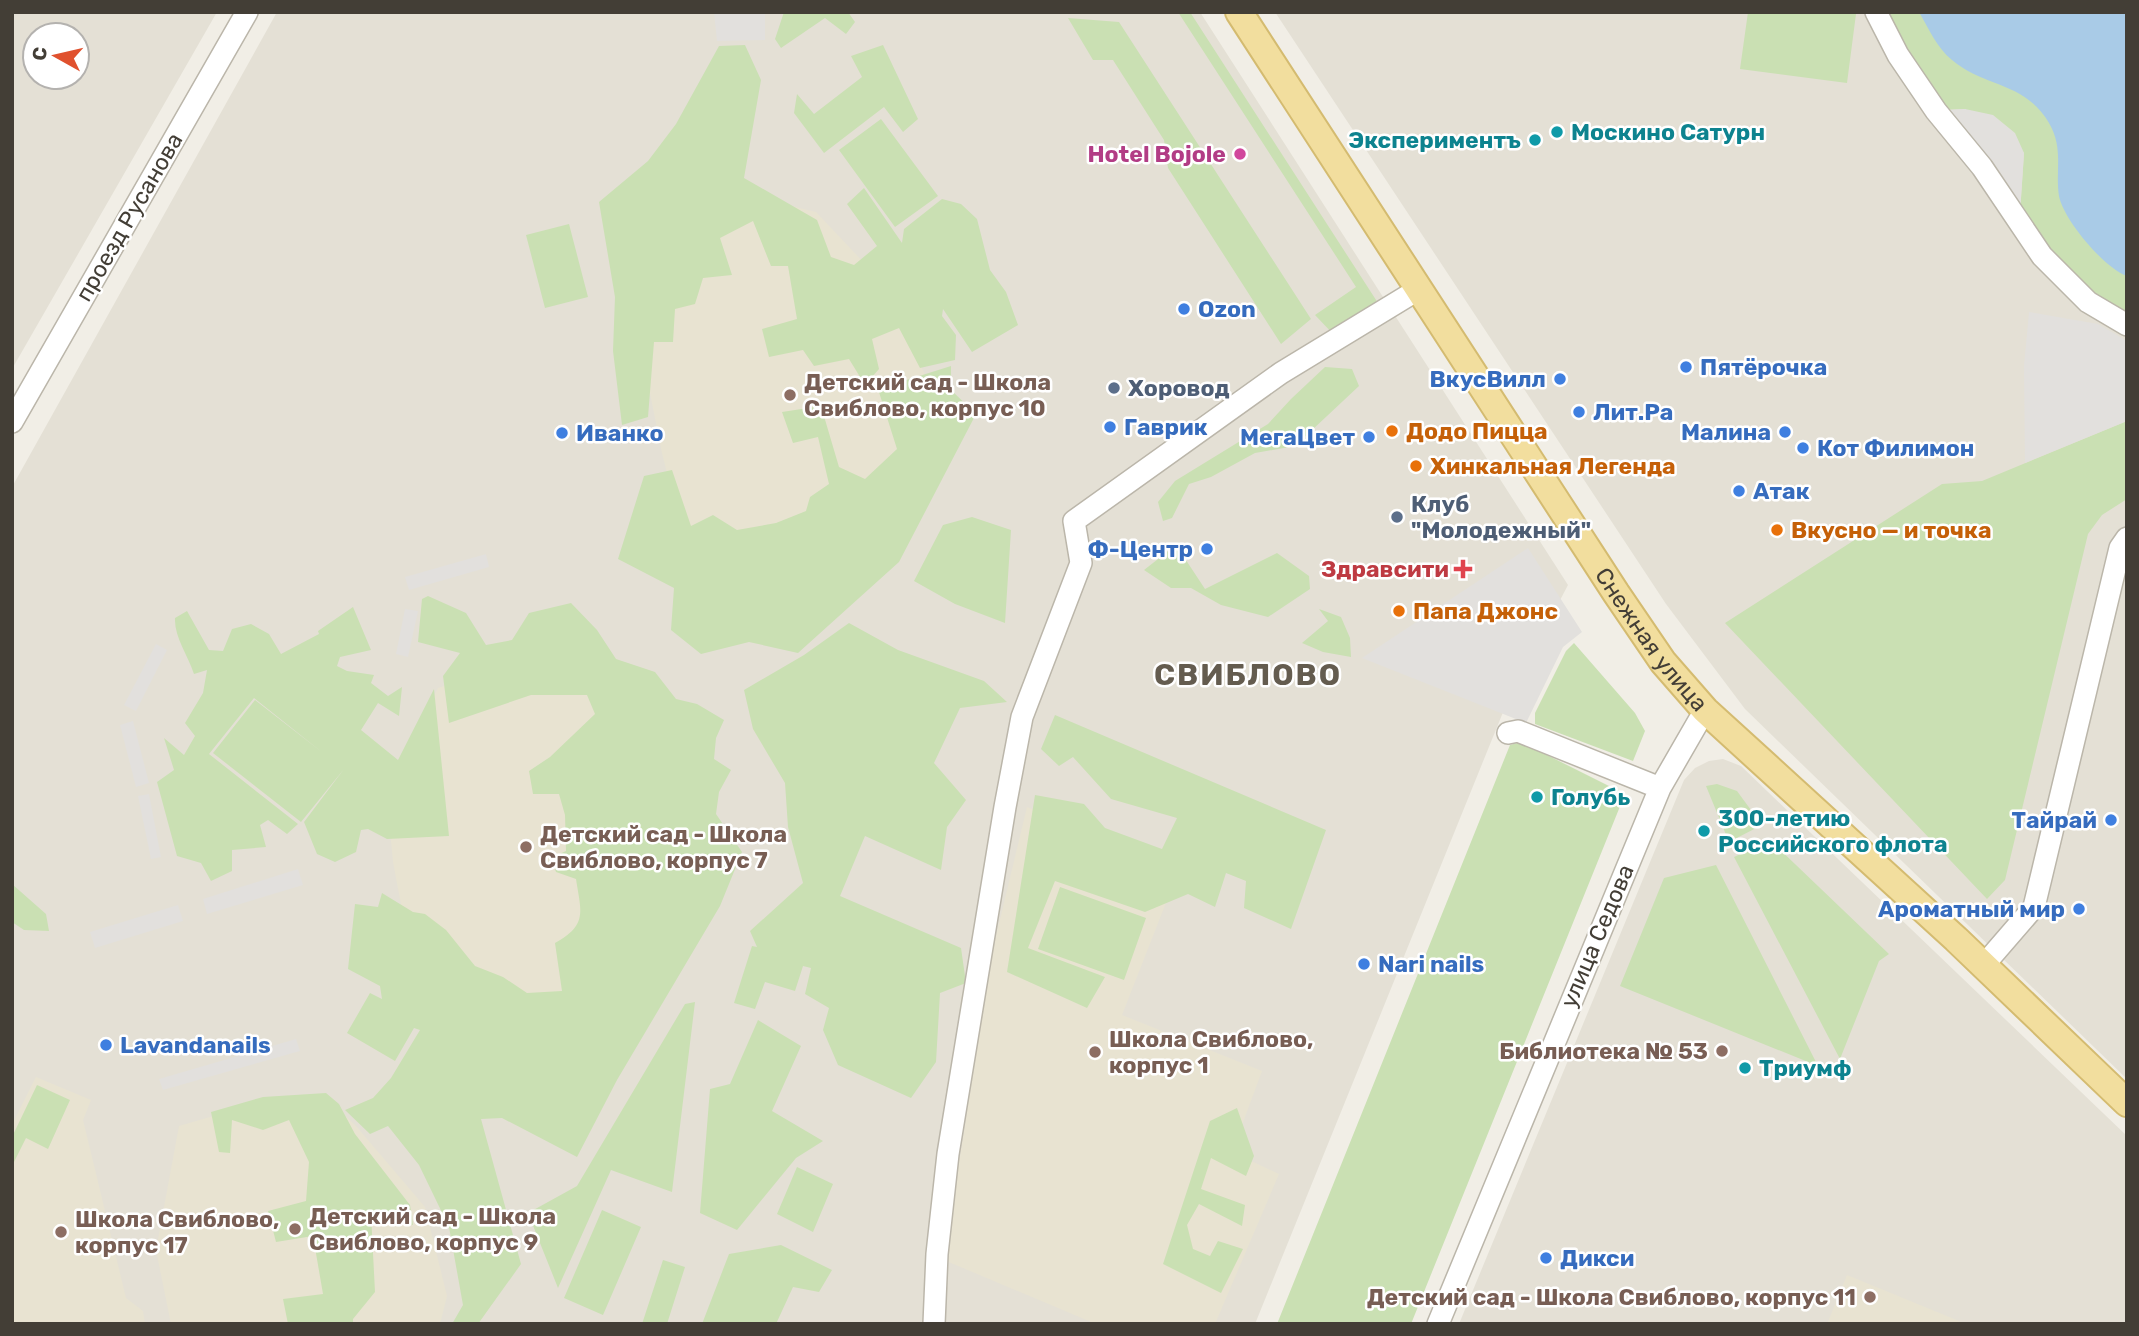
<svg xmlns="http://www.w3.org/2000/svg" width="2139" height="1336" viewBox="0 0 2139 1336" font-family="Rubik,sans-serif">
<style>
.residential{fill:#e4e0d5;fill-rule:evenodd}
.education{fill:#e8e3d1}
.green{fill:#cae0b3}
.parking{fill:#e2e0dd}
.water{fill:#a9cbe7}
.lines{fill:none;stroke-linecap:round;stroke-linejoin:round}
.minor-casing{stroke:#bbb6aa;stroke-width:24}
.major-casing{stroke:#d4bb70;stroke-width:30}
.minor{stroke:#fff;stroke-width:21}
.major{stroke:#f2de9e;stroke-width:26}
.culture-dot{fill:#0f9aa8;stroke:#fff;stroke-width:2.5}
.hotel-dot{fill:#d1479c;stroke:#fff;stroke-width:2.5}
.shop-dot{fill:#3f7fe0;stroke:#fff;stroke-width:2.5}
.service-dot{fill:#5c6f8a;stroke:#fff;stroke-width:2.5}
.education-dot{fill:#8d6e63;stroke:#fff;stroke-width:2.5}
.food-dot{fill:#e8710a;stroke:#fff;stroke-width:2.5}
.health-dot{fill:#e0444e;stroke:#fff;stroke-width:2.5}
.labels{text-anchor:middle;stroke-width:5;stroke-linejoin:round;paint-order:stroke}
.culture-label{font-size:23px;font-weight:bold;fill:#0d838f;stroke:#fff;text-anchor:start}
.hotel-label{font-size:23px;font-weight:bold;fill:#b23c85;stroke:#fff;text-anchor:end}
.street-label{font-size:23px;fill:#433e36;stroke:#fff}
.shop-label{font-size:23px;font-weight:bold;fill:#366cbe;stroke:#fff;text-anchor:start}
.education-label{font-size:23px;font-weight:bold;fill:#785e54;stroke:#fff;text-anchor:start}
.service-label{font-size:23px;font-weight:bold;fill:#4e5e75;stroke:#fff;text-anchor:start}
.food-label{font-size:23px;font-weight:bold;fill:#c56008;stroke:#fff;text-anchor:start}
.health-label{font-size:23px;font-weight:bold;fill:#be3a42;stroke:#fff;text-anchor:end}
.district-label{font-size:30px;font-weight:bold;letter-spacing:2px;fill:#645c4f;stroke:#fff}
</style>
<rect width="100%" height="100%" fill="#f1eee6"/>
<path class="residential" d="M12,12H217L12,369ZM35,35H77V77H35Z
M277,12H1200L1568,585L1510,695L1255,1324H12V487Z
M1275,12H1881L1917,76L2024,153L2127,318V1079L1745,709L1666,604Z
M1723,759L1741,766L2127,1136V1324H1459L1684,780L1695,768L1709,761Z"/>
<path class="education" d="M787,205L816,212L883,283L931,388L868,546L680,525L662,453L640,343L709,230Z
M499,668L633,690L664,832L540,1036L413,968L393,862L386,787L438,688Z
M1027,807L1180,867L1122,1015L1262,1071L1232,1152L1279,1174L1215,1324H1096L944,1260L991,957Z
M36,1077L91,1100L83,1120L126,1298L143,1311L145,1324H12V1125Z
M329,1101L356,1126L425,1207L447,1296L440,1324H171L156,1250L179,1126L248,1106Z
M1847,1275L1954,1319L1966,1324H1827Z"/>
<path class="green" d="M784,12H848L855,22L846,34L825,18L781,48L775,39Z
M1178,12H1190L1378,303L1334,335L1315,315L1356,287Z
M1748,12L1856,14L1847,83L1740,69Z
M1881,12H2127V318L2082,289L2020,213L2024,153L1965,109L1944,110Z
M1068,18L1119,22L1311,319L1281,344L1168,168L1164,140L1113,60H1093Z
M745,45L761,80L744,178L817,220L831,257L854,265L877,246L847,204L864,188L902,243L904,229L942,199L961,204L977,219L990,270L1006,292L1018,325L972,352L943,309L942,316L956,335L955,360L920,368L899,328L872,339L879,369L865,385L849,359L814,366L803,350L769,357L762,329L797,319L788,266H771L753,221L720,238L732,275L703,278L695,304L675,309L673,342H654L648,417L622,425L613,351L615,297L599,202L648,161L676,124L719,46Z
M883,45L918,119L903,132L884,107L824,153L794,113L797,94L814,114L862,77L851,56Z
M881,119L938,196L895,227L839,150Z
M569,224L588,297L545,308L526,235Z
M951,366V390L976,414L899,562L798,653L749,642L701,654L671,630L674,588L618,559L644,476L672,470L691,526L713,515L737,530L776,523L806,511L810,497L829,484L818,437L793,443L782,412L821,406L839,467L865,479L897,449L878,389Z
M1325,367L1352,369L1359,386L1295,446L1255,453L1211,477L1189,484L1172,518L1163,521L1158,502L1175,481L1268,424L1291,399Z
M2127,421V499L2102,515L2088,534L2005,880L1987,899L1725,623L1942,484L1982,481Z
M972,517L1011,530L1005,623L955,604L914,581L943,525Z
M1176,545L1205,589L1277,553L1309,576L1310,589L1268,617L1221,605L1191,588H1171L1144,570Z
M428,596L466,613L486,645L512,640L529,613L571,603L597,630L616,659L655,672L676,699L697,704L724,720L716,738L714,759L731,770L719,792L716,814L742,852L720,906L617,1080L577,1157L502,1118L481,1119L521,1264L478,1324H452L463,1305L449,1227L419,1165L388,1126L370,1134L345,1110L373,1098L391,1078L420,1030L414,1028L395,1061L347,1033L370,993L382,999L380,986L348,969L355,904L378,907L382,893L413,912L425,914L446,930L475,966L503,977L527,993L562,991L555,943C588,925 581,912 576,879L556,872L551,858L566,851L565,815L559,794H533L529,771L550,757L595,714L587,695H531L449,723L443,676L460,653L418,642L422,599Z
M353,607L371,650L340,657L337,666L347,671L374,675L371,683L388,696L402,687L399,716L378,703L361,730L398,760L434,689L449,836L387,839L368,829L361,830L356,852L335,862L317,854L304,822L344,769L301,822L213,753L255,700L323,753L254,698L209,754L298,824L287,834L268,820L260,825L266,847L232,850V871L211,881L201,863L177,856L157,782L174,770L164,738L184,755L195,736L185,723L203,693L207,670L194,674C188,655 174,637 175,618L187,611L209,650L223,651L232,629L251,624L269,634L281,654L319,634L318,631Z
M1319,609L1341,617L1350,638L1351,657L1323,652L1302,643L1328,621Z
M849,623L898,650L984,681L1007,702L960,708L934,763L966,800L947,827L941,870L865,836L840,896L961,948L966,983L940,993L936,1062L911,1098L838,1065L823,1030L829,1008L805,994L811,968L803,966L795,991L765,982L755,1009L734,1003L752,946L757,947L750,931L803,883L788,827L785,783L753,729L744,690L804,655Z
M1574,643L1635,713L1645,731L1633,761L1535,724V713L1566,651Z
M1055,715L1326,830L1291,929L1244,908L1246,881L1226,873L1215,907L1188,894L1145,912L1055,881L1028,948L1105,977L1087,1008L1007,972L1035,795L1084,804L1105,828L1162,849L1177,818L1111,799L1073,757L1059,766L1041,749Z
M1521,742L1625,794L1411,1324H1277L1510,745Z
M1717,784L1737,791L1762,825L1729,842L1706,786Z
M1770,840L1889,954L1879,961L1840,1059L1734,857Z
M1716,865L1818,1066L1620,986L1664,878Z
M12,884L46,914L49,931L24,930L12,922Z
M1060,887L1146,918L1124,980L1038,949Z
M695,1002L672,1192L611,1170L558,1288L528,1213L577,1186L685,1004Z
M758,1020L801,1046L772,1111L823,1141L796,1158L737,1230L700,1213L710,1089L730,1084Z
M37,1085L70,1100L48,1149L26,1138L12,1166V1137Z
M326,1093L339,1104L355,1134L410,1205L413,1225L371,1214L375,1292L353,1319V1324H288L283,1299L323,1294L313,1236L276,1242L268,1211L306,1201L309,1162L289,1120L263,1130L232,1120L230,1153L219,1152L211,1112L263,1097Z
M1237,1108L1254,1156L1246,1176L1211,1158L1201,1189L1245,1205L1242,1226L1199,1204L1187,1225L1193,1249L1210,1256L1218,1241L1243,1249L1221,1293L1163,1264L1210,1121Z
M797,1167L833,1184L813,1232L777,1214Z
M602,1210L641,1227L603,1315L564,1298Z
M781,1245L832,1270L819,1292L793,1287L776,1324H702L729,1254Z
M663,1260L685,1267L667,1324H642Z"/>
<path class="parking" d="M714,12H765V40L717,41Z
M1965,109L1993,115L2015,133L2024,153L2020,213L1944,110Z
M2029,312L2098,324L2127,341V421L2025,463L2024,366Z
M1528,548L1582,632L1563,647L1526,723L1362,658Z
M486,554L489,567L409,590L405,577Z
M405,609L418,611L408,657L396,654Z
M156,644L167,650L136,711L124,705Z
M133,721L149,783L136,787L120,725Z
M149,794L161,857L151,859L138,796Z
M298,869L303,885L207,914L203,899Z
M178,905L183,921L95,948L90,932Z
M296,1039L300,1051L163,1090L159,1079Z"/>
<path class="water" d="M1919,12H2127V276C2105,269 2063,219 2059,196C2055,170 2064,149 2049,123C2024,81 1985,88 1952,60C1937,48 1929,29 1919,12Z"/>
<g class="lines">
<defs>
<path id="minor" d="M1876,12L1898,55L1936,111L1982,167L2042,256L2088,302L2127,325
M12,422L247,12
M1508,733L1518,731L1660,788
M1983,966L2034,907L2120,548L2127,538
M934,1324L937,1254L948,1154L1005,807L1022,717L1081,563L1074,521L1281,373L1419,289
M1438,1324L1660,788L1705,710"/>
<g id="major">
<path id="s1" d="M1239,12L1616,593L1663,662L1705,710L1956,939L2127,1103"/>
</g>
</defs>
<use href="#minor" class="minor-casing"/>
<use href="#major" class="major-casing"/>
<use href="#minor" class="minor"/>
<use href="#major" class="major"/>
</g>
<g class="culture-dot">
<circle cx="1557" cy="132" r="7"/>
<circle cx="1535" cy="140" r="7"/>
<circle cx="1537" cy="797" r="7"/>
<circle cx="1704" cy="831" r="7"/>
<circle cx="1745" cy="1068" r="7"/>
</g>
<circle class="hotel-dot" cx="1240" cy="154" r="7"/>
<g class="shop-dot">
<circle cx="1184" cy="309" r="7"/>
<circle cx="1686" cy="367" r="7"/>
<circle cx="1560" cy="379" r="7"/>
<circle cx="1579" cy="412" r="7"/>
<circle cx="1110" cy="427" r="7"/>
<circle cx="1785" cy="432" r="7"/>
<circle cx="562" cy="433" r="7"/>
<circle cx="1369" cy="437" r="7"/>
<circle cx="1803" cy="448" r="7"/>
<circle cx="1739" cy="491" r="7"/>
<circle cx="1207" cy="549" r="7"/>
<circle cx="2111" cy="820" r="7"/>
<circle cx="2079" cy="909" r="7"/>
<circle cx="1364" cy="964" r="7"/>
<circle cx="106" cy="1045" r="7"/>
<circle cx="1546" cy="1258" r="7"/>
</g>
<g class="service-dot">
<circle cx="1114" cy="388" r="7"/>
<circle cx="1397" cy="517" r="7"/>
</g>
<g class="education-dot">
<circle cx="790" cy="395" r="7"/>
<circle cx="526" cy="847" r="7"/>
<circle cx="1722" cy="1051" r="7"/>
<circle cx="1095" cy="1052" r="7"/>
<circle cx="295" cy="1229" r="7"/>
<circle cx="61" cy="1232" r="7"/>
<circle cx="1870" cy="1297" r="7"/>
</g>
<g class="food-dot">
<circle cx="1392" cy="431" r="7"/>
<circle cx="1416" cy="466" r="7"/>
<circle cx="1777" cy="530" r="7"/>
<circle cx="1399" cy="611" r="7"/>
</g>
<path class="health-dot" d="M1459.5 558.5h7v7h7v7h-7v7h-7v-7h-7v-7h7z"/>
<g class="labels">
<g class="culture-label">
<text x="1571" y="140">Москино Сатурн</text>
<text x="1521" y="148" text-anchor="end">Экспериментъ</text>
<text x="1551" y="805">Голубь</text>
<text x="1718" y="826">300-летию<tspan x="1718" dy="26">Российского флота</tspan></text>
<text x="1759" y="1076">Триумф</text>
</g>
<g class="hotel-label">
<text x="1226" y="162">Hotel Bojole</text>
</g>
<g class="street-label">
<text transform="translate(129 217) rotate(-60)" y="8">проезд Русанова</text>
<text dy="8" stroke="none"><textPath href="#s1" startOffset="751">Снежная улица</textPath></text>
<text transform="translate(1597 936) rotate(-67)" y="8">улица Седова</text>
</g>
<g class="shop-label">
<text x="1198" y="317">Ozon</text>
<text x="1700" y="375">Пятёрочка</text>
<text x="1546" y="387" text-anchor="end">ВкусВилл</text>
<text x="1593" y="420">Лит.Ра</text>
<text x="1124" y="435">Гаврик</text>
<text x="1771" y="440" text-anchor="end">Малина</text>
<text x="576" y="441">Иванко</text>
<text x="1355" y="445" text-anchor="end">МегаЦвет</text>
<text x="1817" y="456">Кот Филимон</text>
<text x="1753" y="499">Атак</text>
<text x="1193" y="557" text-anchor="end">Ф-Центр</text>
<text x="2097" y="828" text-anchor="end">Тайрай</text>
<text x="2065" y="917" text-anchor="end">Ароматный мир</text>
<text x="1378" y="972">Nari nails</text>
<text x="120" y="1053">Lavandanails</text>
<text x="1560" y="1266">Дикси</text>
</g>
<g class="education-label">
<text x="804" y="390">Детский сад - Школа<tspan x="804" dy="26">Свиблово, корпус 10</tspan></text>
<text x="540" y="842">Детский сад - Школа<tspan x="540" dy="26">Свиблово, корпус 7</tspan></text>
<text x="1109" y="1047">Школа Свиблово,<tspan x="1109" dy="26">корпус 1</tspan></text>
<text x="1708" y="1059" text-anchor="end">Библиотека № 53</text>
<text x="309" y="1224">Детский сад - Школа<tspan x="309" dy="26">Свиблово, корпус 9</tspan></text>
<text x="75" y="1227">Школа Свиблово,<tspan x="75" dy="26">корпус 17</tspan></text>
<text x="1856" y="1305" text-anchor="end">Детский сад - Школа Свиблово, корпус 11</text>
</g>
<g class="service-label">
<text x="1128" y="396">Хоровод</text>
<text x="1411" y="512">Клуб<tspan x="1411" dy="26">"Молодежный"</tspan></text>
</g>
<g class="food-label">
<text x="1406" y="439">Додо Пицца</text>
<text x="1430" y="474">Хинкальная Легенда</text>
<text x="1791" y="538">Вкусно — и точка</text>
<text x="1413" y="619">Папа Джонс</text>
</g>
<g class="health-label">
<text x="1449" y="577">Здравсити</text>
</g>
<g class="district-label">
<text x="1248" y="685">СВИБЛОВО</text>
</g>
</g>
<rect width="2139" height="1336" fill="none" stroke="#433e36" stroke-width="28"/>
<g transform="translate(56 56) rotate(278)"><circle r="33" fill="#ffffff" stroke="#b4b2af" stroke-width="2"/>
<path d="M0-5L12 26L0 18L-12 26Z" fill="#e0512e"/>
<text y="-10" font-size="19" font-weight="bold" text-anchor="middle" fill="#433e36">С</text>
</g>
</svg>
